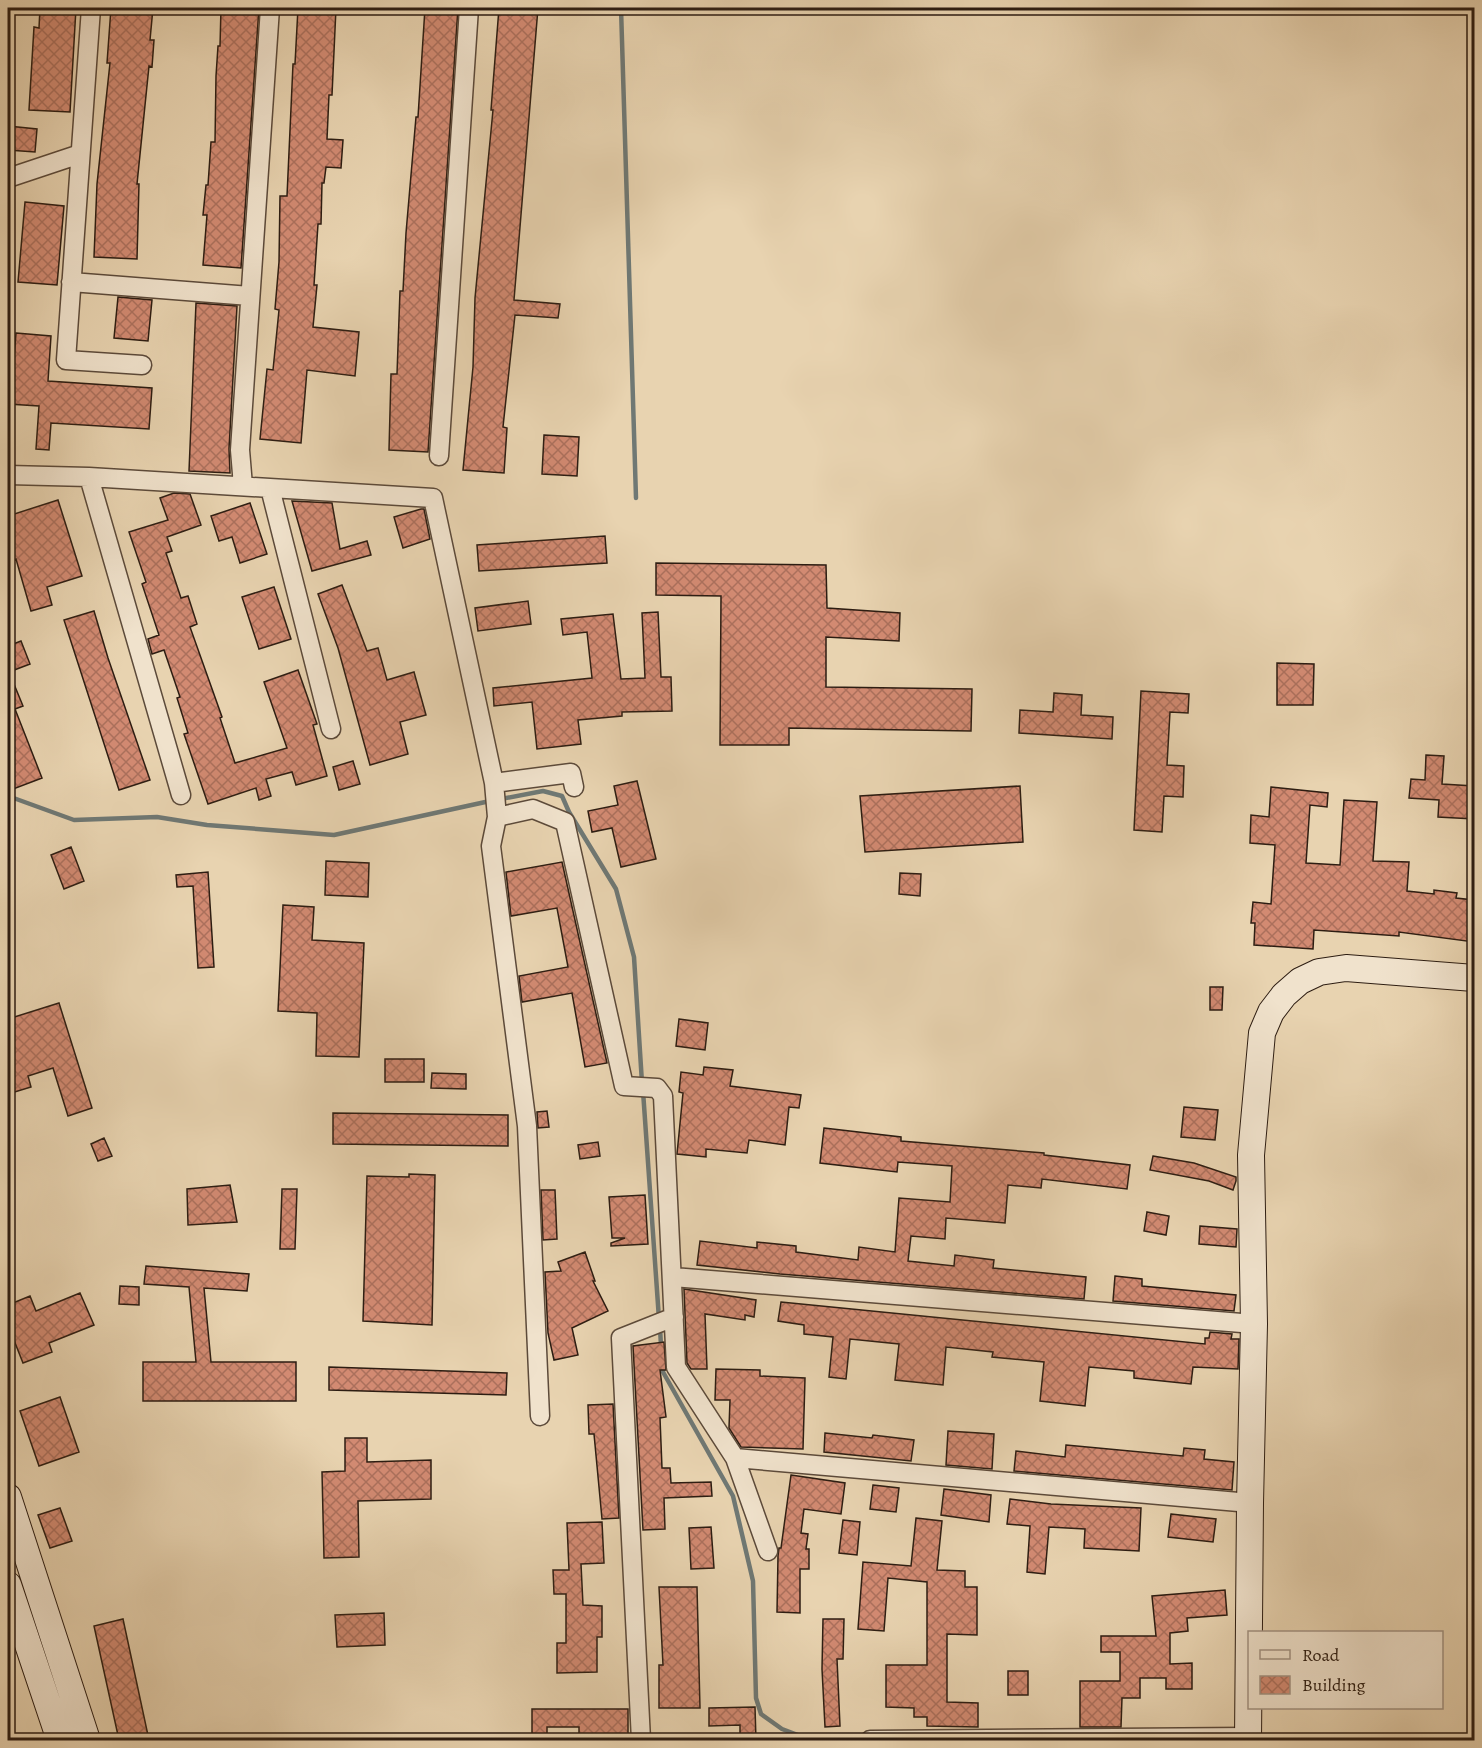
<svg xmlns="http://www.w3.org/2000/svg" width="1482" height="1748" viewBox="0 0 1482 1748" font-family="Alegreya,serif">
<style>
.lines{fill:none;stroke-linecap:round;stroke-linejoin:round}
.stream{stroke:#6f7874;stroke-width:4.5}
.building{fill:url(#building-cross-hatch);stroke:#2d1d12;stroke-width:1.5}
.street-casing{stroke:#5c4a3a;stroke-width:21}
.secondary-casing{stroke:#2d1d12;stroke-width:28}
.street{stroke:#f0e2cc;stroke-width:18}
.secondary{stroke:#f0e2cc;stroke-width:26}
</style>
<defs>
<pattern id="building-cross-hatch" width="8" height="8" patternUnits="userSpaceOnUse" patternTransform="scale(1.5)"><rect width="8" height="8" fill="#d28a72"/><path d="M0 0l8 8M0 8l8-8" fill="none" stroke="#ab705c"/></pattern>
</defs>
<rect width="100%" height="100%" fill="#e8d3b0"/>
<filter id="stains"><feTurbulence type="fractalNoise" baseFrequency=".00333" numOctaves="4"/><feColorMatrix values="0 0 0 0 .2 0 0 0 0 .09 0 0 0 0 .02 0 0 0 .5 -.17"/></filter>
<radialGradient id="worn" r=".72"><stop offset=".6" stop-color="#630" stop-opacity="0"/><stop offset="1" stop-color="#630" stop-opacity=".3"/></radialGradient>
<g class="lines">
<path class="stream" d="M621,8L636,498
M8,796L74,820L157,817L207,825L334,835L490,801
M501,799L543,791L562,796L569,812L616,889L634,957L642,1083
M643,1091L659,1319
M660,1328L661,1346
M663,1367V1372L733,1496L753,1581L756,1698L761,1714L782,1729L811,1740"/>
</g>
<path class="building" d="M40,8H76L70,112L29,110L34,27L39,28Z
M111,8H153L150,40H154L152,67L149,66L137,184H139L137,259L94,257L97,184L110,63H107Z
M221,8H259L241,268L203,265L207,215H203L206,185H208L211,142H215L216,76L218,46H220Z
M298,8H336L332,95H329L327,139L343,140L341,168L326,167L324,183H322L321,224H318L314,285H317L313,327L359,332L355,376L307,370L301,443L260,439L267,369L273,370L279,310L275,309L279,262L280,196H287L293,64H295Z
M425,8H458L428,452L389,450L391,374H397L400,291H403L406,233L416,117H418Z
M499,8H538L514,300L560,304L558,318L515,315L503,427L507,428L504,473L463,470L473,367L475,298L493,110H491Z
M8,126L37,129L35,152L8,150Z
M25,202L64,206L57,285L18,282Z
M118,297L152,300L148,341L114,338Z
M196,303L237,306L229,449L230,473L189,471Z
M16,333L51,336L48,381L152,388L149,429L51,423L49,450L36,449L39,406L8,404V382H12Z
M544,435L579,437L577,476L542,474Z
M174,493L190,494L201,525L167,537L172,551L166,553L181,598L188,596L197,624L190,627L222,717L220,718L235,763L287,748L264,682L298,670L317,724L313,725L327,776L296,785L292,772L266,779L271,796L259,800L256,788L208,804L184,734L188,733L177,698L180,697L164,650L152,654L148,639L159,635L142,584L146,582L129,532L168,520L160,498Z
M58,500L82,576L47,587L52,605L31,611L16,559L8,563V516Z
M292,501L332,503L340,549L367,541L371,555L312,571Z
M250,503L267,554L240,563L232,537L219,541L211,516Z
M421,509H424L430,539L403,548L394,517Z
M605,536L607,563L479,571L477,545Z
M656,563L826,565L827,608L900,613L899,641L826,637V687L972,689L971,731L789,728V745H720L721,596L656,595Z
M342,585L367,651L378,648L387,680L414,672L426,715L400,722L408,754L370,765L338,648L318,594Z
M274,587L291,639L259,649L242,597Z
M528,601L531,624L478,631L475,608Z
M94,611L108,658L150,780L119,790L64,620Z
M658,612L661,677H671L672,711L622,712V716L578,720L581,744L537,749L532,702L494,706L493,688L592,678L587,632L563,635L561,619L613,614L621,679L645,678L642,613Z
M21,641L30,664L9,672L23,706L15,709L42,778L8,791V646Z
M1277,663L1314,664L1313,705H1277Z
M1141,691L1189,694L1188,713L1170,712L1167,765L1184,766L1183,797L1164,796L1162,832L1134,830Z
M1054,693L1082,695L1081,715L1113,717L1112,739L1019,733L1020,710L1053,712Z
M1426,755L1444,756L1442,784L1474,786V819L1438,817L1439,800L1409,798L1411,779L1425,780Z
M353,761L360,784L339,790L333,767Z
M637,781L656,859L621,867L612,828L592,832L588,811L618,805L614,786Z
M1020,786L1023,842L865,852L860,796Z
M1271,787L1328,793L1327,807L1310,805L1306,863L1340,865L1344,800L1377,802L1373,861L1409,862L1407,891L1434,894V890L1457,893L1456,898L1474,900V942L1399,932V936L1314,930L1313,949L1254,945L1255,923H1251L1253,902L1271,904L1275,845L1250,843L1251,815L1269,817Z
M71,847L84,881L64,889L51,855Z
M326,861L369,863L368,897L325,895Z
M562,862L607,1063L585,1067L572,993L522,1002L519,976L568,967L557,908L511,916L506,872Z
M208,872L214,967L198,968L193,886L177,887L176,875Z
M900,873L921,874L920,896L899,894Z
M283,905L314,907L312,940L364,943L359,1057L316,1056L317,1013L278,1011Z
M1210,987H1223L1222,1010H1210Z
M59,1003L92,1108L68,1116L53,1068L28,1076L31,1087L8,1094V1019Z
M679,1019L708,1023L705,1050L676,1046Z
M385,1059H424V1082H385Z
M704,1067L733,1070L730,1086L801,1095L799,1108L789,1107L785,1145L749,1140L747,1153L706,1149V1157L677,1154L683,1093L679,1092L681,1072L703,1075Z
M432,1073L466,1074V1089L431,1088Z
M1184,1107L1218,1110L1215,1140L1181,1137Z
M547,1111L549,1127L538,1128L537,1112Z
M333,1113L508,1115V1146L333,1144Z
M824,1128L901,1137V1141L1044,1153V1155L1130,1165L1127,1189L1042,1179L1041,1188L1008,1185L1005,1223L946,1218L945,1239L911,1236L908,1261L954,1266L955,1255L994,1260L993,1268L1086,1277L1084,1299L780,1274L697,1265L700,1241L757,1248V1242L796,1246V1252L858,1260L859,1247L895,1252L899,1198L950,1202L952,1166L898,1162L897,1172L820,1163Z
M104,1138L112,1156L98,1161L91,1144Z
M598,1142L600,1156L580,1159L578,1145Z
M1153,1156L1194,1163L1236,1177V1181L1233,1190L1209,1181L1150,1170Z
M409,1174L435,1175L432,1325L363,1321L367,1176L409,1177Z
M230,1185L237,1222L188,1225L187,1189Z
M282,1189H297L295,1249H280Z
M541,1190H555L557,1239L543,1240Z
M645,1195L648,1244L611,1246V1243L625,1238H612L609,1197Z
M1147,1212L1169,1216L1166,1235L1144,1231Z
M1200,1226L1237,1229L1236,1247L1199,1244Z
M585,1252L595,1281H593L608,1311L572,1328L578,1355L554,1360L548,1333L545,1272L561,1271L558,1262Z
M146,1266L249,1274L247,1291L204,1288L211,1362H296V1401H143V1362H196L189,1287L144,1284Z
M1115,1276L1142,1279V1286L1236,1295L1234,1311L1113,1301Z
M120,1286L139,1287V1305L119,1304Z
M684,1289L756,1300L754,1317L745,1315V1320L705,1314L707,1369H691L687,1363Z
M80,1293L94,1325L49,1343L52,1352L23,1363L8,1325V1305L30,1296L36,1311Z
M781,1302L1205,1344V1338H1209L1210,1332L1232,1334L1231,1339H1239L1238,1369L1193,1367L1191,1384L1134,1378V1371L1089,1367L1085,1406L1040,1401L1044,1362L992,1357L993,1352L946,1347L943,1385L895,1380L899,1344L850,1339L846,1379L829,1377L833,1337L804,1334V1325L778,1321Z
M664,1342L666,1370H660L666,1417L660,1418L662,1468H670L671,1483L711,1482L712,1496L664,1498L665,1529L643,1530L633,1346Z
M329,1367L507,1373L506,1395L329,1390Z
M716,1369L760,1370V1376L805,1378L803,1449L741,1447L729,1428L730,1400H715Z
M60,1397L79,1452L39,1466L20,1411Z
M613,1404L619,1518L602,1519L594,1434H589L588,1405Z
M948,1431L994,1434L992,1469L946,1465Z
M825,1433L872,1438L873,1435L914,1440L911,1461L824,1452Z
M345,1438H367V1462L431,1460V1499L358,1501L359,1557L324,1558L322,1472L345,1471Z
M1066,1445L1183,1456L1184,1448L1205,1450L1204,1459L1234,1462L1232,1490L1014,1471L1016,1451L1065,1457Z
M791,1475L845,1483L841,1514L804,1509L801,1533L808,1534L806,1549H809V1569H800V1613L777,1612L778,1556L779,1548H781Z
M873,1485L899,1488L896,1512L870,1509Z
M944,1489L991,1495L989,1522L941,1515Z
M1010,1499L1051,1504L1141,1508L1139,1551L1084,1548L1085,1529L1049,1527L1045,1574L1027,1572L1030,1526L1007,1524Z
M60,1508L72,1541L50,1548L38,1515Z
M1171,1514L1216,1519L1213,1542L1168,1537Z
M916,1518L942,1521L937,1570L965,1571V1587H977V1635L947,1634V1702L978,1703V1727L927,1726V1717H914V1708L886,1707V1665H927V1582L888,1578L884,1631L858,1629L863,1562L911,1566Z
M843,1520L860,1522L857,1555L839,1553Z
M602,1522L604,1563L581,1564L583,1605L602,1606V1637H597V1672L557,1673V1643H566V1594H554L553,1570H569L567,1523Z
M711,1527L714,1568L691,1569L689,1528Z
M659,1587H697L700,1708H659V1665H663Z
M1225,1590L1227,1615L1187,1618L1188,1631L1170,1633V1664L1192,1663V1689H1166V1678H1140V1698H1122L1121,1727H1080V1681H1120V1652H1101V1636H1156L1152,1596Z
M384,1613L385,1645L337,1647L335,1615Z
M123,1619L149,1740H119L94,1626Z
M823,1619H844L843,1659H837L840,1726L825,1727L822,1669Z
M1008,1671H1028V1695H1008Z
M755,1707L756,1740H740V1725L709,1726V1708Z
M532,1709H628V1740H579V1727H547V1740H532Z"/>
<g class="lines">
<defs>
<path id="street" d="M91,8L66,360L142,365
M8,178L80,154
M71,282L250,296
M439,456L469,8
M8,475L89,477L433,498L494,783L571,773L574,787
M89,477L181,795
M243,486L240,450L270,8
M270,488L331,729
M494,783L497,817L491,846L527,1126L540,1416
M497,817L533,809L565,822L624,1086L657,1088L663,1096L676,1367L735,1458L768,1551
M673,1277L1254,1324
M735,1458L1250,1503
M641,1740L621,1338L674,1317
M870,1740L1248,1737"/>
<path id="secondary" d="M8,1497L87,1740
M8,1585L60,1740
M1248,1740L1250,1503L1254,1324L1251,1155L1262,1033L1271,1012L1284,995L1300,981L1319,972L1346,968L1474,978"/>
</defs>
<use href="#street" class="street-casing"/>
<use href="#secondary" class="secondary-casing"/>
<use href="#street" class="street"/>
<use href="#secondary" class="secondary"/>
</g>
<rect width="1482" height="1748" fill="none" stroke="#e8d3b0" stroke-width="30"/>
<rect x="9" y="9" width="1464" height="1730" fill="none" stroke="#2d1d12" stroke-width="3"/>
<rect x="15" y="15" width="1452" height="1718" fill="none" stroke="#2d1d12" stroke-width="1.5"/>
<rect x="1248" y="1631" width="195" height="78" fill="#f0e2cc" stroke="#a29382" stroke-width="1.5"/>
<rect x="1260" y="1650" width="30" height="9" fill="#f0e2cc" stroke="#a29382" stroke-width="1.5"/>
<text x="1302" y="1661" font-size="18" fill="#2d1d12">Road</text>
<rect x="1260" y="1676" width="30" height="18" fill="url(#building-cross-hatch)" stroke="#a29382" stroke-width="1.5"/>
<text x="1302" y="1691" font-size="18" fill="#2d1d12">Building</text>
<rect width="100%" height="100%" filter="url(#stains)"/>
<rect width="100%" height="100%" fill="url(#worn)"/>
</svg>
